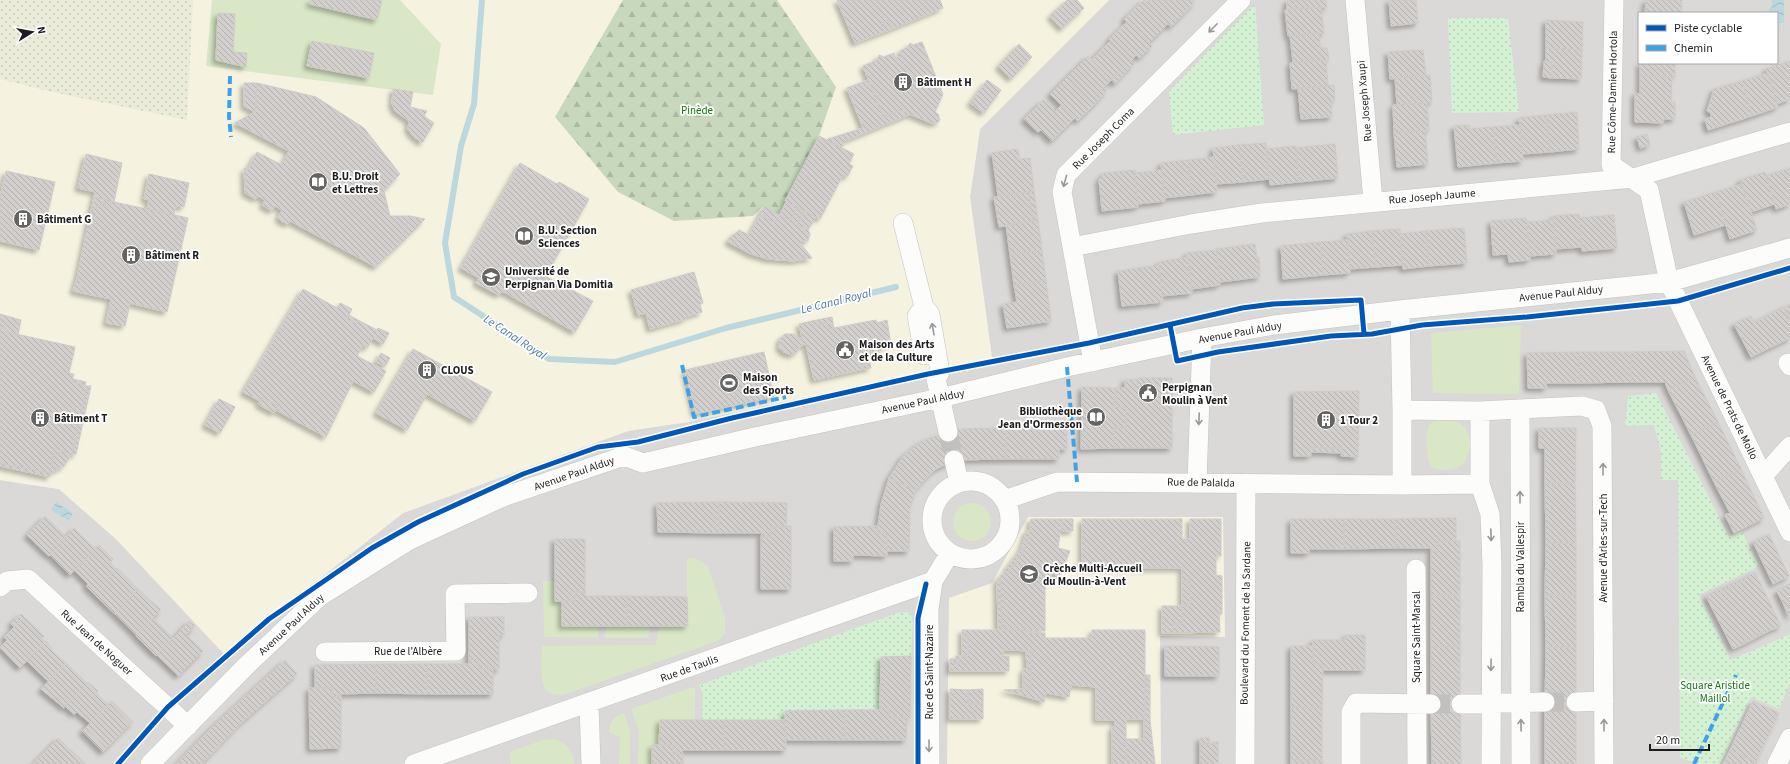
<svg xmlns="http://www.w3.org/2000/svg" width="1790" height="764" viewBox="0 0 1790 764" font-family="'Source Sans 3',sans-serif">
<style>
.residential{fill:#dad9d7;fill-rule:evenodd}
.education{fill:#f5f3e0}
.farmland{fill:url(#farmland-dots)}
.grass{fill:#d9e7c6}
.forest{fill:url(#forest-firs)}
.park{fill:url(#park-dots)}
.water{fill:url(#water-waves)}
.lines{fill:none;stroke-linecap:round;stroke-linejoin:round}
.stream{stroke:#bad8de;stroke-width:6}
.building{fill:url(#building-back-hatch);stroke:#cecbc7;filter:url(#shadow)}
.minor-tunnel{stroke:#c2c0be;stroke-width:19;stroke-dasharray:19 10;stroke-linecap:butt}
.minor-casing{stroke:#c4c3c2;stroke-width:20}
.minor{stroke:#fcfcfb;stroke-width:19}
.quiet{stroke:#3da2ea;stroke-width:4;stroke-dasharray:8 4;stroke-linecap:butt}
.cycleway-casing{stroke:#fff;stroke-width:8}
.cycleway{stroke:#0057b8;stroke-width:5}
.oneway{stroke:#989897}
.labels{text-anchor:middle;stroke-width:3.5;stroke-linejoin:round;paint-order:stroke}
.poi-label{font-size:11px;font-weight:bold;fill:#1d1d1d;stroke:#fff;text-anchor:start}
.street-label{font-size:11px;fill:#1d1d1d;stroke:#fff}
.park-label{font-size:11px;fill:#107614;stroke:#fff}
.water-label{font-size:12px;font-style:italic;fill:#4b7aa0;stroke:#fff}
</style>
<defs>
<pattern id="farmland-dots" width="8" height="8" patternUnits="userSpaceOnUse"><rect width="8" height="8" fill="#ebebd9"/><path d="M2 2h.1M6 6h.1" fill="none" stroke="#c9c9ba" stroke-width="1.8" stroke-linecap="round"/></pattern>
<pattern id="forest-firs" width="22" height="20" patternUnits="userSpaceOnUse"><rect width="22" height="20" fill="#c7d8bc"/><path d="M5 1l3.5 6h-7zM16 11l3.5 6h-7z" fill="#aab9a1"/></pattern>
<pattern id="park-dots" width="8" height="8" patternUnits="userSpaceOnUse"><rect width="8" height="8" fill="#d4f1d3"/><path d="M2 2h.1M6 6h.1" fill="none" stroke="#b6ceb5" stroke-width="1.8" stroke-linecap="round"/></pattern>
<pattern id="water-waves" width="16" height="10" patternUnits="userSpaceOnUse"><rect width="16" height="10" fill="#bad8de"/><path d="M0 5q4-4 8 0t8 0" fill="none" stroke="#9fb9be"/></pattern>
<pattern id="building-back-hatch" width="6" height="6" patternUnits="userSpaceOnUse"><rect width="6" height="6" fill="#d2cfcd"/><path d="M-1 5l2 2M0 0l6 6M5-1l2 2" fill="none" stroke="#b4b1b0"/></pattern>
<filter id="shadow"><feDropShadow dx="-3.5" dy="3.5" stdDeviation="2" flood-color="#0004"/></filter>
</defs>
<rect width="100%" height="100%" fill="#ebe9e6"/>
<path class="residential" d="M1109,0H1790V764H0V480L59,489L116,539L225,654L403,513L628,431L992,358L970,197L980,129ZM1639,13H1777V63H1639Z"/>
<path class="education" d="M0,0H1109L980,129L970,197L992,358L689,422L628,431L403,513L224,654L116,539L59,489L0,480Z
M1028,517H1223L1225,637L1160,636L1161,764H947L949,598L992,583Z"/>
<path class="farmland" d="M0,0H193L187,120L52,92L0,79Z"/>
<path class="grass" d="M212,0H400L441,44L433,95L206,66Z
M1521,325L1519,394L1433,393L1431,333Z
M1438,419C1444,420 1451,421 1456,422C1470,426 1473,445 1467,456C1466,458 1465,462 1463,464C1456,471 1438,472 1431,466C1426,460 1425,430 1430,424C1432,422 1436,421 1438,419Z
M953 522a19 19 0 1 1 38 0a19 19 0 1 1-38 0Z
M687,558L697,559L708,566L725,618V633L720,640L563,695C558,695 553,695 548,692C539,687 542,656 542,646L656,645L659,626H687Z
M543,581H555V601H562V626H598V638L544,637Z
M606,626H650L648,638H605Z
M693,687L695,688V720H660L659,745H652V764H638L639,731L631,709Z
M624,713L630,732V764H619L620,737L609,732C610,720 613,717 624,713Z
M556,739C567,745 574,751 574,764H511L510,752L543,740Z"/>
<path class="forest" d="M623,0H777L836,87L819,136L779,215L764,206L753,216L674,221L618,192L555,117Z"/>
<path class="park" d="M1255,4L1264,125L1173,135L1169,91Z
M1448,18H1508L1519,112L1452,113Z
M1656,393L1729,537L1742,531L1759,566L1699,595L1731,660L1790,634V683L1779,709L1751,697L1720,764H1695L1680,757L1678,480H1661V452L1654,425L1625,426L1628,396Z
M907,612L911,615L913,623L911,656L881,657L880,710L786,711L785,720H702L703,693L699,685L897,613Z"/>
<path class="water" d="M1772,0H1784V23H1777V13H1769V8L1772,7Z
M56,502L73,513L69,521L51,510Z"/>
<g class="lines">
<path class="stream" d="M482,0L474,104L461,146L445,243L454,297L549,359L615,362L726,328L896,287"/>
</g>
<path class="building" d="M310,0H382L377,20L310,4Z
M837,0H940L943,8L892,29L888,20L881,23L884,32L855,43Z
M1067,0H1077L1084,8L1062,29L1050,16Z
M1144,0L1168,24L1149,43L1124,19Z
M1149,0H1193L1195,2L1177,21L1171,19L1167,23L1146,3Z
M1287,0H1294L1295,9H1287Z
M1294,0H1326L1327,7L1295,9Z
M1389,0H1416L1418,23L1391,26Z
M1646,0H1682L1681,13H1645Z
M1321,7L1324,33L1288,36L1285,10Z
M218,13L235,14L233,52L247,53L246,67L216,60Z
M1171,19L1177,21L1171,27L1167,23Z
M888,20L892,29L884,32L881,23Z
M1546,20L1583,22L1582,50L1546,48Z
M1127,22L1152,46L1140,58L1136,55L1131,61L1109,39Z
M1319,33L1320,48H1327L1329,60L1293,62L1290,36Z
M312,41L374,53L369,78L307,66Z
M1110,41L1134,64L1126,72L1122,68L1111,80L1091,60Z
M922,42L943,94L935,112L938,114L940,120L937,123H931L900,110L883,117L863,66L877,60L879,55L884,57L894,53L896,58L902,56L900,51L908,47L910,43L913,45Z
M1019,44L1032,57L1011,79L998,66Z
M1546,48L1582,50L1581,79L1552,78V62L1546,61Z
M1423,50L1426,75L1390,79L1388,52Z
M1088,56L1111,80L1093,99L1069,75Z
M1326,60L1328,86L1292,89L1290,63Z
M1544,61L1552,62V78L1543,77Z
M1790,61V99L1777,104L1766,69Z
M1640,63H1675V77L1640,76Z
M1122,68L1126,72L1115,84L1111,80Z
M1768,73L1778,107L1752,116L1742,81Z
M1069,75L1073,79L1054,98L1050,94Z
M1430,75L1432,102L1397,105L1395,78Z
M1640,76L1672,77L1671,102H1675V119H1664L1663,123L1635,122V93L1640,94Z
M1073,79L1097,102L1078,121L1054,98Z
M868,80L883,117L900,110L911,114L845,141L841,148L827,140L828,139L863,128L847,88Z
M987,80L1001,90L984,113L970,103Z
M1742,81L1752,116L1708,130L1705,119L1711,117V113L1707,111L1714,89Z
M244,83H257L255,112L244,106Z
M257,83L316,97L364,128L400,174L384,191L390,216H410L409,219L406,229L398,241L400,244L376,267L290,221L288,224L281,221L278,217L282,210L275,206L272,211L262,205L265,200L258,196L256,199L245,193L244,168L247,170L257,152L282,165L289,151L235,123L255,112Z
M1334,85L1335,100L1331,101L1332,117L1301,119L1298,88Z
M1104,87L1107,90L1097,102L1093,99Z
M393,89L413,92L410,107L427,111L424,116L434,123L422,143L413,136L408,129L409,121L395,111L392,104Z
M1043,100L1055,111L1062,105L1075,118L1052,141L1041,130L1038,132L1024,119Z
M1427,103L1429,130L1394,133L1393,105Z
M1577,112L1579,149L1550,152L1546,115Z
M1546,115L1550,152L1523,154L1519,118Z
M1469,125L1470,129L1493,127L1497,163L1458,167L1454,126Z
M1520,125L1523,161L1497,163L1493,127Z
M1425,130L1428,164L1397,167L1394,133Z
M1647,134L1650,145L1640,148L1637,137Z
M819,136L854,154L849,164L853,166L847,177L843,175L820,219L785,201Z
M1266,143L1269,179L1243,182L1239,145Z
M1335,144L1338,178L1299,182L1296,148Z
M1239,145L1243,182L1216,184L1213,148Z
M1296,146L1299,182L1270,185L1266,149Z
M1018,149L1020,159L1030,158L1034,191L998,196L992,153Z
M86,154L122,163L114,202L94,197L95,192L78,188Z
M1214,157L1217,192L1191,195L1188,160Z
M1188,160L1191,195L1164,198L1161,163Z
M520,163L557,184L559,182L589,199L529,306L504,292H501L499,295L476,283L479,278L461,268Z
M1790,168V204L1776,209L1766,176Z
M1135,170L1138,207L1102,211L1099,180L1104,173Z
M1162,170L1165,201L1138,204L1135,173Z
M6,171L55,182L39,250L0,241V197Z
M1765,172L1775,204L1751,212L1740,180Z
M149,174L189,183L184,207L176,206L174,215L147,209L149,200L144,199Z
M1742,184L1757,230L1730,239L1716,192Z
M1034,191L1038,220L1033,221L1029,192Z
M1029,192L1033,221L999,227L994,197Z
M1716,192L1726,225L1694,235L1684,202Z
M94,197L99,198L109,201L91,211Z
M109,201L175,215L185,231L170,298L154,309L130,303L128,313L109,309L111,299L86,294L77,278L91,211Z
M786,202L797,207L790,220L779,215Z
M764,206L779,215L775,223L760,215Z
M797,207L804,211L797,225L808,230L810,234L808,241H802L801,244L812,258L793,261L768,259L751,254L732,244L745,233L749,235L760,215L775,223L779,215L790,220Z
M804,211L816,217L808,230L797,225Z
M1579,214L1582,247L1556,249L1553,216Z
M175,215L188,218L185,231Z
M1614,215L1617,248L1582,251L1579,218Z
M410,216L425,219L400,244L398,241L406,229Z
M1526,218L1530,260L1509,262L1508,254L1493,255L1491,221Z
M1038,220L1042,250L1010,255L1006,225Z
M1554,220L1556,254L1530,256L1527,222Z
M1464,228L1467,263L1429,266L1426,231Z
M1400,229L1402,265L1376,267L1372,231Z
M739,230L745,233L732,244L727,241Z
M1372,231L1376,267L1350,269L1347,234Z
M1426,231L1429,266L1403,269L1400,234Z
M1348,240L1350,273L1323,275L1320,242Z
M1320,242L1323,275L1283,279L1281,246Z
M1255,244L1257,257L1259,258L1260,277L1220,282L1216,249Z
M1042,250L1046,280L1014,285L1010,255Z
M1217,250L1220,285L1192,289L1187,253Z
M1188,257L1192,293L1162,296L1159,262Z
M1159,265L1163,302L1122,306L1118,271Z
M694,272L703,303L700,304L702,312L685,317L686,319L650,329L646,313L638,315L631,290Z
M545,276L593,301L575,332L529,306Z
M77,278L86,294L73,291Z
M1046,280L1051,321L1007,328L1003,304L1017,302L1014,285Z
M303,289L337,308L340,303L352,309L347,319L356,324L358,320L377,330L378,328L389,333L383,344L373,338L367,348L363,345L357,356L386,371L374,392L353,381L326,437L276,410L278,406L262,398L260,401L243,392Z
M170,298L167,312L154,309Z
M1790,304V320L1784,307Z
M1784,307L1790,320V338L1751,357L1734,324L1751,316L1754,322Z
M109,309L128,313L125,326L106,323Z
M0,314L21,320L18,335L7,332L4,327L0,330Z
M349,315L358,320L356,324L347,319Z
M832,317L834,328L829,329L827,323L813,326L812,321Z
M876,320L877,323L887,320L891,345H882V350L868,354L869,358L862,359L864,369L814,380L806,344L801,346L797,352L792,355L783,352L779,347L780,339L785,334H794L799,338H802L799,324L812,321L813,326L827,323L829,329Z
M4,327L7,332L75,347L69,373L74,374L72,382L87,386L72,454L55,449L50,473L0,463V330Z
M413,349L492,392L475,421L427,394L407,430L376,413Z
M1684,351L1695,377L1668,390L1665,382H1631V352Z
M764,352L774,397L695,414L685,370Z
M1579,352L1580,383H1546L1547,388H1528L1527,353Z
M1579,352H1631V382L1580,383Z
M381,353L390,358L385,366L376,362Z
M869,358L871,368L864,369L862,359Z
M1695,377L1718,422L1691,435L1668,390Z
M1139,378H1172V448H1114V428H1126V407H1114L1115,388H1125V379L1138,380Z
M73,379L86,382L85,385L72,382Z
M87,386H91L76,454H72Z
M1082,387L1115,388L1114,407H1126V428H1114V448L1081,449Z
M1359,391L1358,457L1341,456L1342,448H1310L1311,456H1294V392Z
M262,398L278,406L274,413L258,404Z
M219,399L235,407L220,433L205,425Z
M1718,422L1741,469L1714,482L1691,435Z
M1006,428V459L955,460L949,432L962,429Z
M1006,428H1067V449H1059V459H1006Z
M1539,428H1576L1575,483H1545V448H1539Z
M949,432L955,460L936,469L927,477L916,490L889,478L903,456L917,445L924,440Z
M1310,448H1342L1341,453L1310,452Z
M55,449L72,454L64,466L50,473Z
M0,463L50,473V477L0,466Z
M1741,469L1764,518L1734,533L1725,515L1730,513L1714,482Z
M889,478L916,490L910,508L909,551H887V534L877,533L881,504Z
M1545,483H1575L1576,543H1546Z
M719,502L787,503L786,527H771V537H761L762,533H719Z
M719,502V533L658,532L657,503Z
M45,516L66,537L49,556L27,535Z
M1456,518V541H1438V552L1431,551V548H1396L1395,519Z
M1031,519H1062L1058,548L1070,551L1059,577L1053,573L1045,586V631L1002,630L1000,576L1014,566L1024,550L1029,537Z
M1062,519H1073V531H1062Z
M1082,519H1182V539H1190V519H1221V556H1216V575L1222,576V614H1219L1220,632L1173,633V624H1182V606H1190V581H1182V568H1082Z
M1291,519H1344V549H1309V553H1291Z
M1344,519H1395L1396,548L1344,549Z
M791,526V589H761V537H771V527Z
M877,526V533L887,534V556L853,555V561H834V527Z
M74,528L95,549L70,575L50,555Z
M1027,530L1030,531L1026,546L1019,558L1008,571L1006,569L1021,549Z
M1769,534L1789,576L1773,584L1753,542Z
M555,539H585V592H575V601H555Z
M1438,541H1460V595H1431V551L1438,552Z
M1546,543H1576V595H1545Z
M99,545L113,559L110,562L116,569L93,593L86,586L88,584L75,571Z
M117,568L138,589L115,614L93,593Z
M1755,572L1781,626L1769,631L1768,629L1743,641L1744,644L1733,649L1706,596L1718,590L1719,593L1745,580L1744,578Z
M1744,578L1745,580L1719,593L1718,590Z
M997,579H1001L1002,630H998Z
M1182,581H1190V606H1182Z
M1790,584V618L1777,591Z
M138,589L161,610L136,635L115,614Z
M575,592H585V596H627V626H562V601H575Z
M1431,595H1460V646L1431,647Z
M1545,595H1576V647H1546Z
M627,596L687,597L688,626H627Z
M1162,606H1182V624H1173V633H1162Z
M21,614L44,636L41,639L21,620L14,627L11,623Z
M469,617H504V635H499V669H478V659L469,660Z
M153,618L173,638L156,656L136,636Z
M21,620L45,642L20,668L0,647L7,640L4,637Z
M189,621L195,626L186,635L181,630Z
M1768,629L1769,631L1744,644L1743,641Z
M181,630L203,651L182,672L167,657L163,661L157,655Z
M962,630H1026L1027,633H1045V638H1092V630H1145V719H1126V760L1130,761L1129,764H1112V727H1115V720H1096V687L1071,685L1069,697L1046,693L1044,702L1004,690L1031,689V653H1034V651L1003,650V656H1009V671H954V663H959V659H956V656H968V634H962Z
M962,634H968V656H962Z
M1346,635H1365V670H1322L1323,664H1313V640H1345Z
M46,641L52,648L51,650L66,663L48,681L27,661Z
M1165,646L1219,647V676H1165Z
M1291,646H1313V664H1323L1322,708L1291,707Z
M1460,646V706L1431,707V647Z
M1546,647H1576V707H1545Z
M1026,651H1034V653H1031V689H1023V669H1027Z
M911,656L910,718H889V708H880L881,657Z
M167,657L182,672L179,676L163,661Z
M478,659V669H493V694H427V664H469V660Z
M950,659H959V663H954V671H950Z
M285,660L297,674L239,725L202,764H176L211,728Z
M66,663L87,683L64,708L41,689Z
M375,664L376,693L340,694L341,696L332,697V688H315V665Z
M375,664H427V694L376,693Z
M1145,675H1150V720L1155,764H1129L1130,761L1126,760V739H1144Z
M88,682L98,691L93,696L105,708L90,723L77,712L74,714L65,706Z
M309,688H332V697L341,696V748L310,749Z
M950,689L968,690V704H983V719H950Z
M983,689V704H968V690Z
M96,693L108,705L105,708L93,696Z
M112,701L133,722L130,724L109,704Z
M1753,701L1779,713L1756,762L1730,750Z
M109,704L130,724L107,748L85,728Z
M1460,706L1461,764H1432L1431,707Z
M1291,707L1322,708V760H1291Z
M1545,707H1576V764H1545Z
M880,708H889V718H907L906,740H845V710H880Z
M845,710V740H786L785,711Z
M660,720H724V750H682L683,755L673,754V745H659Z
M724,720H785L786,750H724Z
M85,728L107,748L103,752L82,731Z
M58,738L86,764H33Z
M1200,738H1209V744H1200Z
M1213,742H1218V764H1200V744H1213Z
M652,745H673V754L683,755V764H652Z
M1730,750L1756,762L1755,764H1723Z
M1291,760H1322V764H1291Z"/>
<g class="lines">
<path class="minor-tunnel" d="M948,432L954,460
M1545,702H1576
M1431,704H1461"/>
<defs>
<path id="minor" d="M1355,0L1373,201
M1614,0L1611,165L1649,190L1669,282L1790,532
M903,223L924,307L930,314L940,372L936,379L948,432
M1072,247L1191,224L1262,213L1633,178L1790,132
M1400,310L1402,410
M924,355L917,316L924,307
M1093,362L1062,192L1066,175L1241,0
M1788,363L1790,366
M1520,409L1582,406L1596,410L1602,426L1604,764
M1480,411L1520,409L1521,764
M954,460L959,483
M1764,475L1790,446
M932 520a39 39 0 1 1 78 0a39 39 0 1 1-78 0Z
M1197,482L1202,338
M1480,484L1402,485V410L1480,411V484L1490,514L1492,565L1491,764
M1004,500L1057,482L1402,485
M1416,569L1417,764
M0,587L7,581L28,579L188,726
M325,652L456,651L455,594L528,593
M1576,702L1604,701
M589,704L591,764
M1461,704L1545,702
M150,764L244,668L319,597L408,541L425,533L503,497L624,456L643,463L755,437L940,398L1067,367L1202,338L1274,325L1400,310L1669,282L1790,248
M414,764L933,581L950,553
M930,764L929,609L933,581
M1245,764L1246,483
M1351,764V712L1356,703L1431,704
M1777,764L1790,738"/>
</defs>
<use href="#minor" class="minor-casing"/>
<use href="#minor" class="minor"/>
<path class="quiet" d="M230,76L229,117L231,137
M682,365L694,417L786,397
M1067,367L1077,482
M1694,764L1736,675"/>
<defs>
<path id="cycleway" d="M1170,325L1177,361L1218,352L1331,336L1372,334L1422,325L1527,317L1678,301L1790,268
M118,764L168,707L269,619L372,548L418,522L523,474L598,447L638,442L732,418L928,374L1089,343L1242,308L1273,304L1361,300L1364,334
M918,764V618L926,584"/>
</defs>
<use href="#cycleway" class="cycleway-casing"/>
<use href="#cycleway" class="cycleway"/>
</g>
<defs><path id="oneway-shaft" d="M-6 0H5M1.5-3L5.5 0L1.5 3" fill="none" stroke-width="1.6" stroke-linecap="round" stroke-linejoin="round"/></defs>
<g class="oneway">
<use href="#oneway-shaft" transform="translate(1213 28) rotate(135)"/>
<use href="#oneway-shaft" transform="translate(1065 181) rotate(106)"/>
<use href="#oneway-shaft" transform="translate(933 329) rotate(-100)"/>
<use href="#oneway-shaft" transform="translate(1199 419) rotate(92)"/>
<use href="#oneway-shaft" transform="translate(1603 469) rotate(-90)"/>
<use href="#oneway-shaft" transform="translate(1520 497) rotate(-90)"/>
<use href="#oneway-shaft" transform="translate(1491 535) rotate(88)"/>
<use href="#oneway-shaft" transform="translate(1491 665) rotate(91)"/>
<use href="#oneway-shaft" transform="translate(1521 725) rotate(-91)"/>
<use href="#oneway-shaft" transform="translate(1604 725) rotate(-90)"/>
<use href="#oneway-shaft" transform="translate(929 746) rotate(90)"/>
</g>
<defs>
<symbol id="building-disc" viewBox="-11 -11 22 22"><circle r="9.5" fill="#656463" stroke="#fff"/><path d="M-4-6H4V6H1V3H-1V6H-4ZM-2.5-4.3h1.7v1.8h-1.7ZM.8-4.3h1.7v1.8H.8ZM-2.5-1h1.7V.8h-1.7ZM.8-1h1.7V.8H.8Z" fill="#fff"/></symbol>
<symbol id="library-disc" viewBox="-11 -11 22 22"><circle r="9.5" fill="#656463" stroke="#fff"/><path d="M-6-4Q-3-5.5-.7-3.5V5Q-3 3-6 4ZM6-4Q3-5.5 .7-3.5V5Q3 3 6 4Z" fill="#fff"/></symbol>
<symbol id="university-disc" viewBox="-11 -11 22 22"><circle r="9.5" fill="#656463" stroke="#fff"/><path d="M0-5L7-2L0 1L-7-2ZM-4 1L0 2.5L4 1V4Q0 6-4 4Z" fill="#fff"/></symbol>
<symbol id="civic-disc" viewBox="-11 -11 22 22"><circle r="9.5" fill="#656463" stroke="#fff"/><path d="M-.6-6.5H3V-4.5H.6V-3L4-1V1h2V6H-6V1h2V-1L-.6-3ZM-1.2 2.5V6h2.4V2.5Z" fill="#fff"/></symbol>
<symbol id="stadium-disc" viewBox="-11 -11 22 22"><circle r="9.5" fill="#656463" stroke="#fff"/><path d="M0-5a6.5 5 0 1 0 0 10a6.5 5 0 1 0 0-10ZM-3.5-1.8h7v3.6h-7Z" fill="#fff"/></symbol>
<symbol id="school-disc" viewBox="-11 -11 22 22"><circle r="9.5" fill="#656463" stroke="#fff"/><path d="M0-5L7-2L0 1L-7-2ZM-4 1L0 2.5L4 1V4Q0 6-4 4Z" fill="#fff"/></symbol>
</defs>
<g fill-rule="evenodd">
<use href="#building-disc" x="892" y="71" width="22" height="22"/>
<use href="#library-disc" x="307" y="171" width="22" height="22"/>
<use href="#building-disc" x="12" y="208" width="22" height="22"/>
<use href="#library-disc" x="513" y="225" width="22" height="22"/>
<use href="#building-disc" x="120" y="244" width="22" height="22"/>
<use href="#university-disc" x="480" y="266" width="22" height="22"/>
<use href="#civic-disc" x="834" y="339" width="22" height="22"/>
<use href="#building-disc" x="416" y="359" width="22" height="22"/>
<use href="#stadium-disc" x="718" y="372" width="22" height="22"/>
<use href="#civic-disc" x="1137" y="382" width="22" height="22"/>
<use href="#library-disc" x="1085" y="406" width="22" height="22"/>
<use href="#building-disc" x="29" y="407" width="22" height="22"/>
<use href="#building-disc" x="1315" y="409" width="22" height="22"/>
<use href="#school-disc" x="1018" y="563" width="22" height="22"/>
</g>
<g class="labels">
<g class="poi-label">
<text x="917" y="86">Bâtiment H</text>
<text x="332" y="180">B.U. Droit<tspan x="332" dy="13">et Lettres</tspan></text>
<text x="37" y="223">Bâtiment G</text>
<text x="538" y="234">B.U. Section<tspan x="538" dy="13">Sciences</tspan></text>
<text x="145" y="259">Bâtiment R</text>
<text x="505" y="275">Université de<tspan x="505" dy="13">Perpignan Via Domitia</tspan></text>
<text x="859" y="348">Maison des Arts<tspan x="859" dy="13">et de la Culture</tspan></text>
<text x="441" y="374">CLOUS</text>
<text x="743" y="381">Maison<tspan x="743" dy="13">des Sports</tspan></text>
<text x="1162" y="391">Perpignan<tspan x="1162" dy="13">Moulin à Vent</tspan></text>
<text x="1082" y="415" text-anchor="end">Bibliothèque<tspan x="1082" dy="13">Jean d'Ormesson</tspan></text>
<text x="54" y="422">Bâtiment T</text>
<text x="1340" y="424">1 Tour 2</text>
<text x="1043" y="572">Crèche Multi-Accueil<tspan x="1043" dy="13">du Moulin-à-Vent</tspan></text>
</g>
<g class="street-label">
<text transform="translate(1612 92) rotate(-89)" y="4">Rue Côme-Damien Hortola</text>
<text transform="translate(1364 101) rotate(-95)" y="4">Rue Joseph Xaupi</text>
<text transform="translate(1103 138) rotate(-45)" y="4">Rue Joseph Coma</text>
<text transform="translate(1432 196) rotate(-5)" y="4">Rue Joseph Jaume</text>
<text transform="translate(1561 293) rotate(-6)" y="4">Avenue Paul Alduy</text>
<text transform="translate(1240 332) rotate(-10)" y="4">Avenue Paul Alduy</text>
<text transform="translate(923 401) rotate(-12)" y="4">Avenue Paul Alduy</text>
<text transform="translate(1730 407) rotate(64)" y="4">Avenue de Prats de Mollo</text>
<text transform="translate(574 473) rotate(-19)" y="4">Avenue Paul Alduy</text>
<text transform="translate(1201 482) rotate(1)" y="4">Rue de Palalda</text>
<text transform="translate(1603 548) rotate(-90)" y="4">Avenue d'Arles-sur-Tech</text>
<text transform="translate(1520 567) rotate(-90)" y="4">Rambla du Vallespir</text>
<text transform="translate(1245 623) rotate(-89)" y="4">Boulevard du Foment de la Sardane</text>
<text transform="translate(291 624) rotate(-43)" y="4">Avenue Paul Alduy</text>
<text transform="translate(1416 637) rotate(-90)" y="4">Square Saint-Marsal</text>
<text transform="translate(97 642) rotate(42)" y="4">Rue Jean de Noguer</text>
<text x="408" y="655">Rue de l'Albère</text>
<text transform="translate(689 668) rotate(-20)" y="4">Rue de Taulis</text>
<text transform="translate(929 672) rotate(-90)" y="4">Rue de Saint-Nazaire</text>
</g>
<g class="park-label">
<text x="697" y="114">Pinède</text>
<text x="1715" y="689">Square Aristide<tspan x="1715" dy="13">Maillol</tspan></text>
</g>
<g class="water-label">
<text transform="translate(836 301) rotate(-14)" y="4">Le Canal Royal</text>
<text transform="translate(515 337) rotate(33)" y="4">Le Canal Royal</text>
</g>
</g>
<rect x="1638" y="12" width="140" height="52" fill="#ffffff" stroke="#a5a5a5"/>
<rect x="1646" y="25" width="20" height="6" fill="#0057b8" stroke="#a5a5a5"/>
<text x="1674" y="32" font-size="12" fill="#1d1d1d">Piste cyclable</text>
<rect x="1646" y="45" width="20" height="6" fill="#3da2ea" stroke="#a5a5a5"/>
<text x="1674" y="52" font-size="12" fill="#1d1d1d">Chemin</text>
<g transform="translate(32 32) rotate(79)" stroke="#ffffff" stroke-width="3" paint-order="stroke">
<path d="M0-3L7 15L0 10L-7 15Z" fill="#1d1d1d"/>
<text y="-6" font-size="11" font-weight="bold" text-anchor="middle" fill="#1d1d1d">N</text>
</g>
<path d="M1650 744v6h59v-6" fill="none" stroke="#1d1d1d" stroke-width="2"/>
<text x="1656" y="744" font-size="12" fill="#1d1d1d" stroke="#ffffff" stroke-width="3" paint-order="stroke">20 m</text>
</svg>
